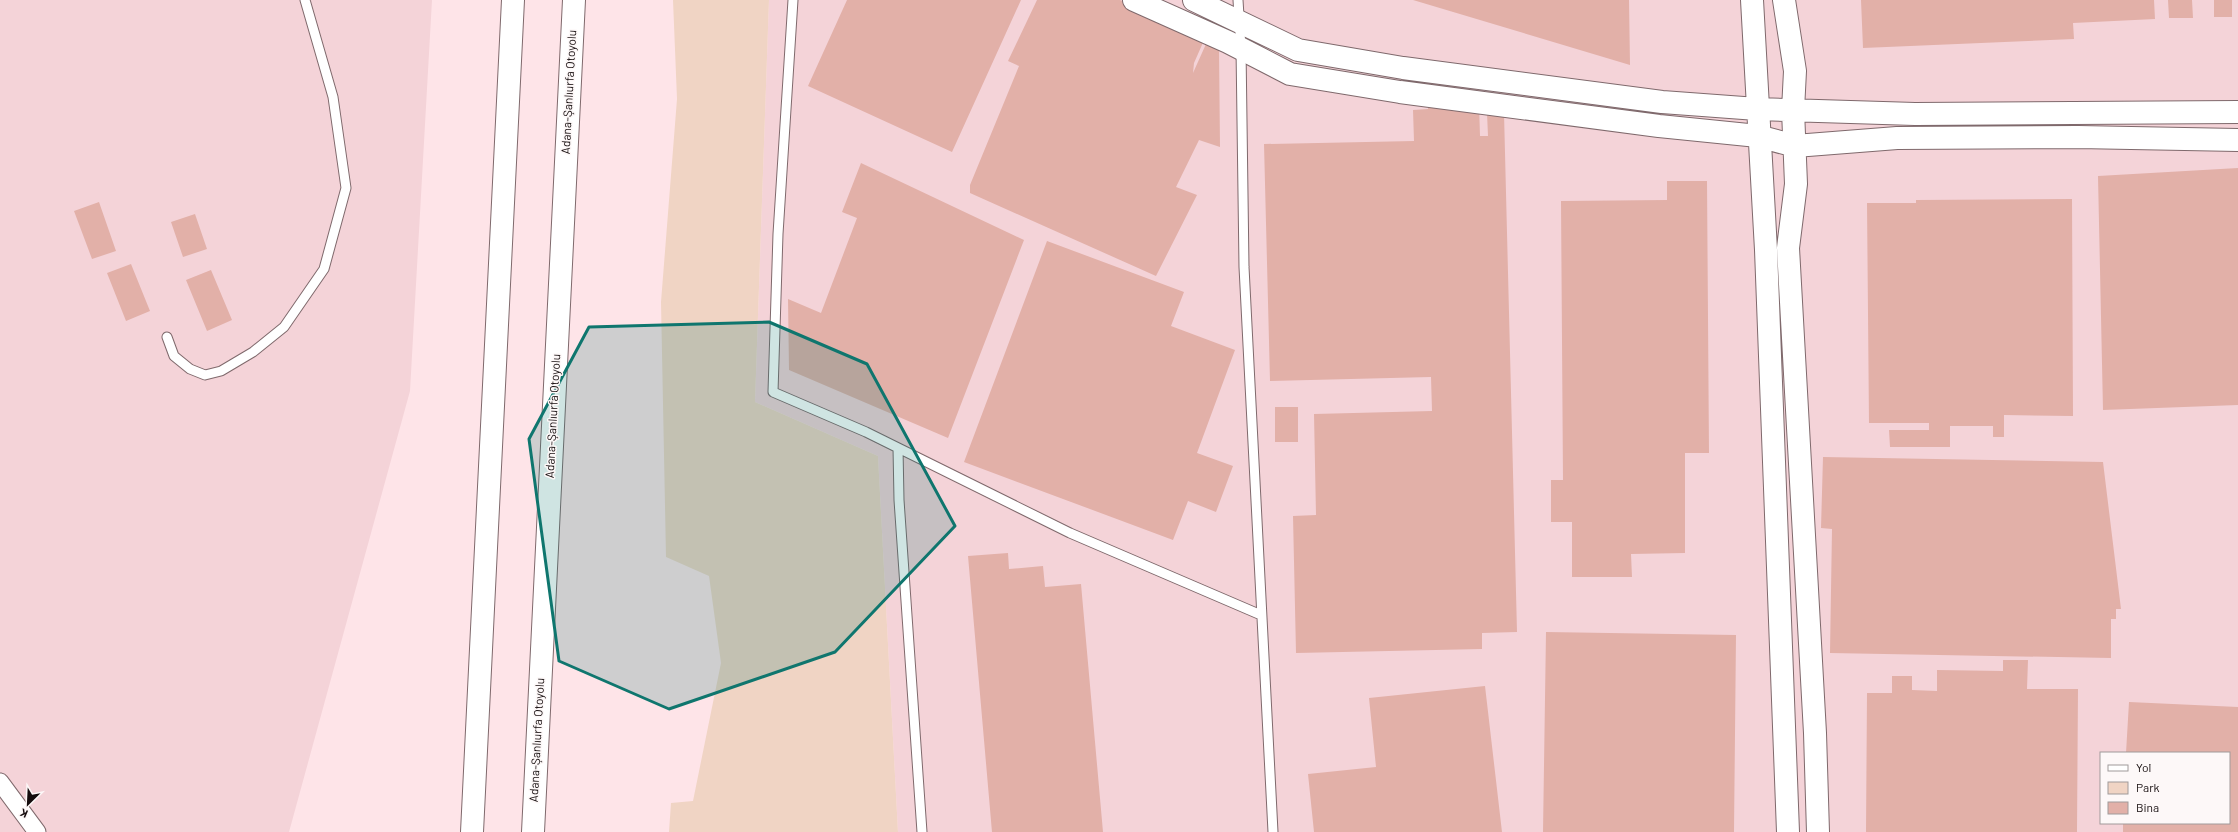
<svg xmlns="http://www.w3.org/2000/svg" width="2238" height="832" viewBox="0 0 2238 832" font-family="Barlow,sans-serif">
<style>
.built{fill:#f4d3d8;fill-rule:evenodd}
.green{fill:#f0d4c4}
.building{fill:#e2b0a8}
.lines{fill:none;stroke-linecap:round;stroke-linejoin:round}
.lane-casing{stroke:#7f696c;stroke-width:11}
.street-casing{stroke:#7f696c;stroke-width:19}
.secondary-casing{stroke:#7f696c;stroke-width:24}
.highway-casing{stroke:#7f696c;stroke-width:24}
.lane{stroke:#fff;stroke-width:9}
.street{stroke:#fff;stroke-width:17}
.secondary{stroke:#fff;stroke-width:22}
.highway{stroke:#fff;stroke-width:22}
.marked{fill:#0f766e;fill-opacity:0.2;stroke:#0f766e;stroke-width:3;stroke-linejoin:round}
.labels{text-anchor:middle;stroke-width:3;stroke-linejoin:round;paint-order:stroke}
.street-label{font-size:12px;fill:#140c0d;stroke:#fdf8f8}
</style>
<rect width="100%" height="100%" fill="#fee4e8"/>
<path class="built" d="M0,0H432L410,391L289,832H0Z
M769,0H2238V832H898L878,456L755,402ZM2101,753H2229V823H2101Z"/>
<path class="green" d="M673,0H769L755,402L878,456L898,832H669L671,803L693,801L721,663L709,576L666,557L661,302L677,99Z"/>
<path class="building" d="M847,0H1021L952,152L808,86Z
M1037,0H1120L1205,38L1194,63L1193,73L1206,44L1219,49L1220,147L1199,140L1176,187L1197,195L1156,276L970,193V185L1019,66L1008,61Z
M1413,0H1629L1630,65Z
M1861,0H2154L2155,19L2073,23L2074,39L1863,48Z
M2168,0H2192L2193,18H2169Z
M2214,0H2232V17H2214Z
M1479,103L1480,136H1488L1487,113H1504L1517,632L1482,633V649L1296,653L1293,516L1316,515L1314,414L1432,411L1431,377L1270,381L1264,144L1414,141L1413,110L1428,109V104Z
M861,163L1024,240L948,438L789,370L788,299L821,313L857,218L842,212Z
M2238,168V405L2103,410L2098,176Z
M1667,181H1707L1709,453H1685V553L1631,554L1632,577H1572V522H1551V480H1563L1561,201L1667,200Z
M2072,199L2073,416L2004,415V437H1993V426H1950V447H1890L1889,430H1929V423H1869L1867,203H1916V200Z
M99,202L116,251L92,259L74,211Z
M195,214L207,249L183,257L171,222Z
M1047,241L1184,292L1171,326L1235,350L1197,453L1233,466L1216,512L1188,501L1173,540L964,462Z
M131,264L150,311L126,321L107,273Z
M211,270L232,320L207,331L186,280Z
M1275,407H1298V442H1275Z
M1823,457L2103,462L2121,609H2116V619H2111V658L1830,653L1832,529L1821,528Z
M1008,553L1009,569L1043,566L1045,587L1081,584L1103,832H992L968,556Z
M1546,632L1736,635L1734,832H1543Z
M2003,660H2028L2027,689H2078L2077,832H1866L1867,693H1892V676H1912V690L1937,691V670L2003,671Z
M1485,686L1502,832H1314L1308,774L1376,767L1369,698Z
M2129,702L2238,707V832H2123V823H2229V753H2126Z"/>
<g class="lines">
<defs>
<path id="lane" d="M793,0L778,234L773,392L866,432L1070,533L1261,615
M1238,0L1241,48L1244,267L1273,832
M167,337L174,356L190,369L205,375L221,371L253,352L284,327L324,269L346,188L333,97L305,0
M898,448L899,500L922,832"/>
<path id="street" d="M0,782L37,832"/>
<path id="secondary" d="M1134,0L1228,42L1290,74L1400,92L1659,126L1758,136L1795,146L1897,138L2078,137L2238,140
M1194,0L1298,50L1403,68L1662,102L1757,109L1915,114L2238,112
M1752,0C1756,84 1762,167 1766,250L1788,832
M1784,0L1795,71L1793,110L1796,184L1788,248L1815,733L1818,832"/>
<path id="highway" d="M472,832L513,0
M533,832L574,0"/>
</defs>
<use href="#lane" class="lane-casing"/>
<use href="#street" class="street-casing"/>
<use href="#secondary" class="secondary-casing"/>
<use href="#highway" class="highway-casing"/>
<use href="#lane" class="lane"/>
<use href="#street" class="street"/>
<use href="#secondary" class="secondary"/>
<use href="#highway" class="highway"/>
</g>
<path class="marked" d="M769,322L867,364L955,526L835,652L669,709L559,661L529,439L589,327Z"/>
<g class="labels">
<g class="street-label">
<text transform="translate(569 92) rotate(-87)" y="4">Adana-Şanlıurfa Otoyolu</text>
<text transform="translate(553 416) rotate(-87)" y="4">Adana-Şanlıurfa Otoyolu</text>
<text transform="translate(537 740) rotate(-87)" y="4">Adana-Şanlıurfa Otoyolu</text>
</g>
</g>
<rect x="2100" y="752" width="130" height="72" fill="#fdf8f8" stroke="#a09a9a"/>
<rect x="2108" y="765" width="20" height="6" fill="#ffffff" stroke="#a09a9a"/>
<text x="2136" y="772" font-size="12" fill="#140c0d">Yol</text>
<rect x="2108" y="782" width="20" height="12" fill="#f0d4c4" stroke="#a09a9a"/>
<text x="2136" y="792" font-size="12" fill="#140c0d">Park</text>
<rect x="2108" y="802" width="20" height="12" fill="#e2b0a8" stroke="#a09a9a"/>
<text x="2136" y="812" font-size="12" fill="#140c0d">Bina</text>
<g transform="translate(28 804) rotate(204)" stroke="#fdf8f8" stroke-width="3" paint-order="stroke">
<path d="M0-3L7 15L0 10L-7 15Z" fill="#140c0d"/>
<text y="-6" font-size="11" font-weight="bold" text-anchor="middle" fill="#140c0d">K</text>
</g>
</svg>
